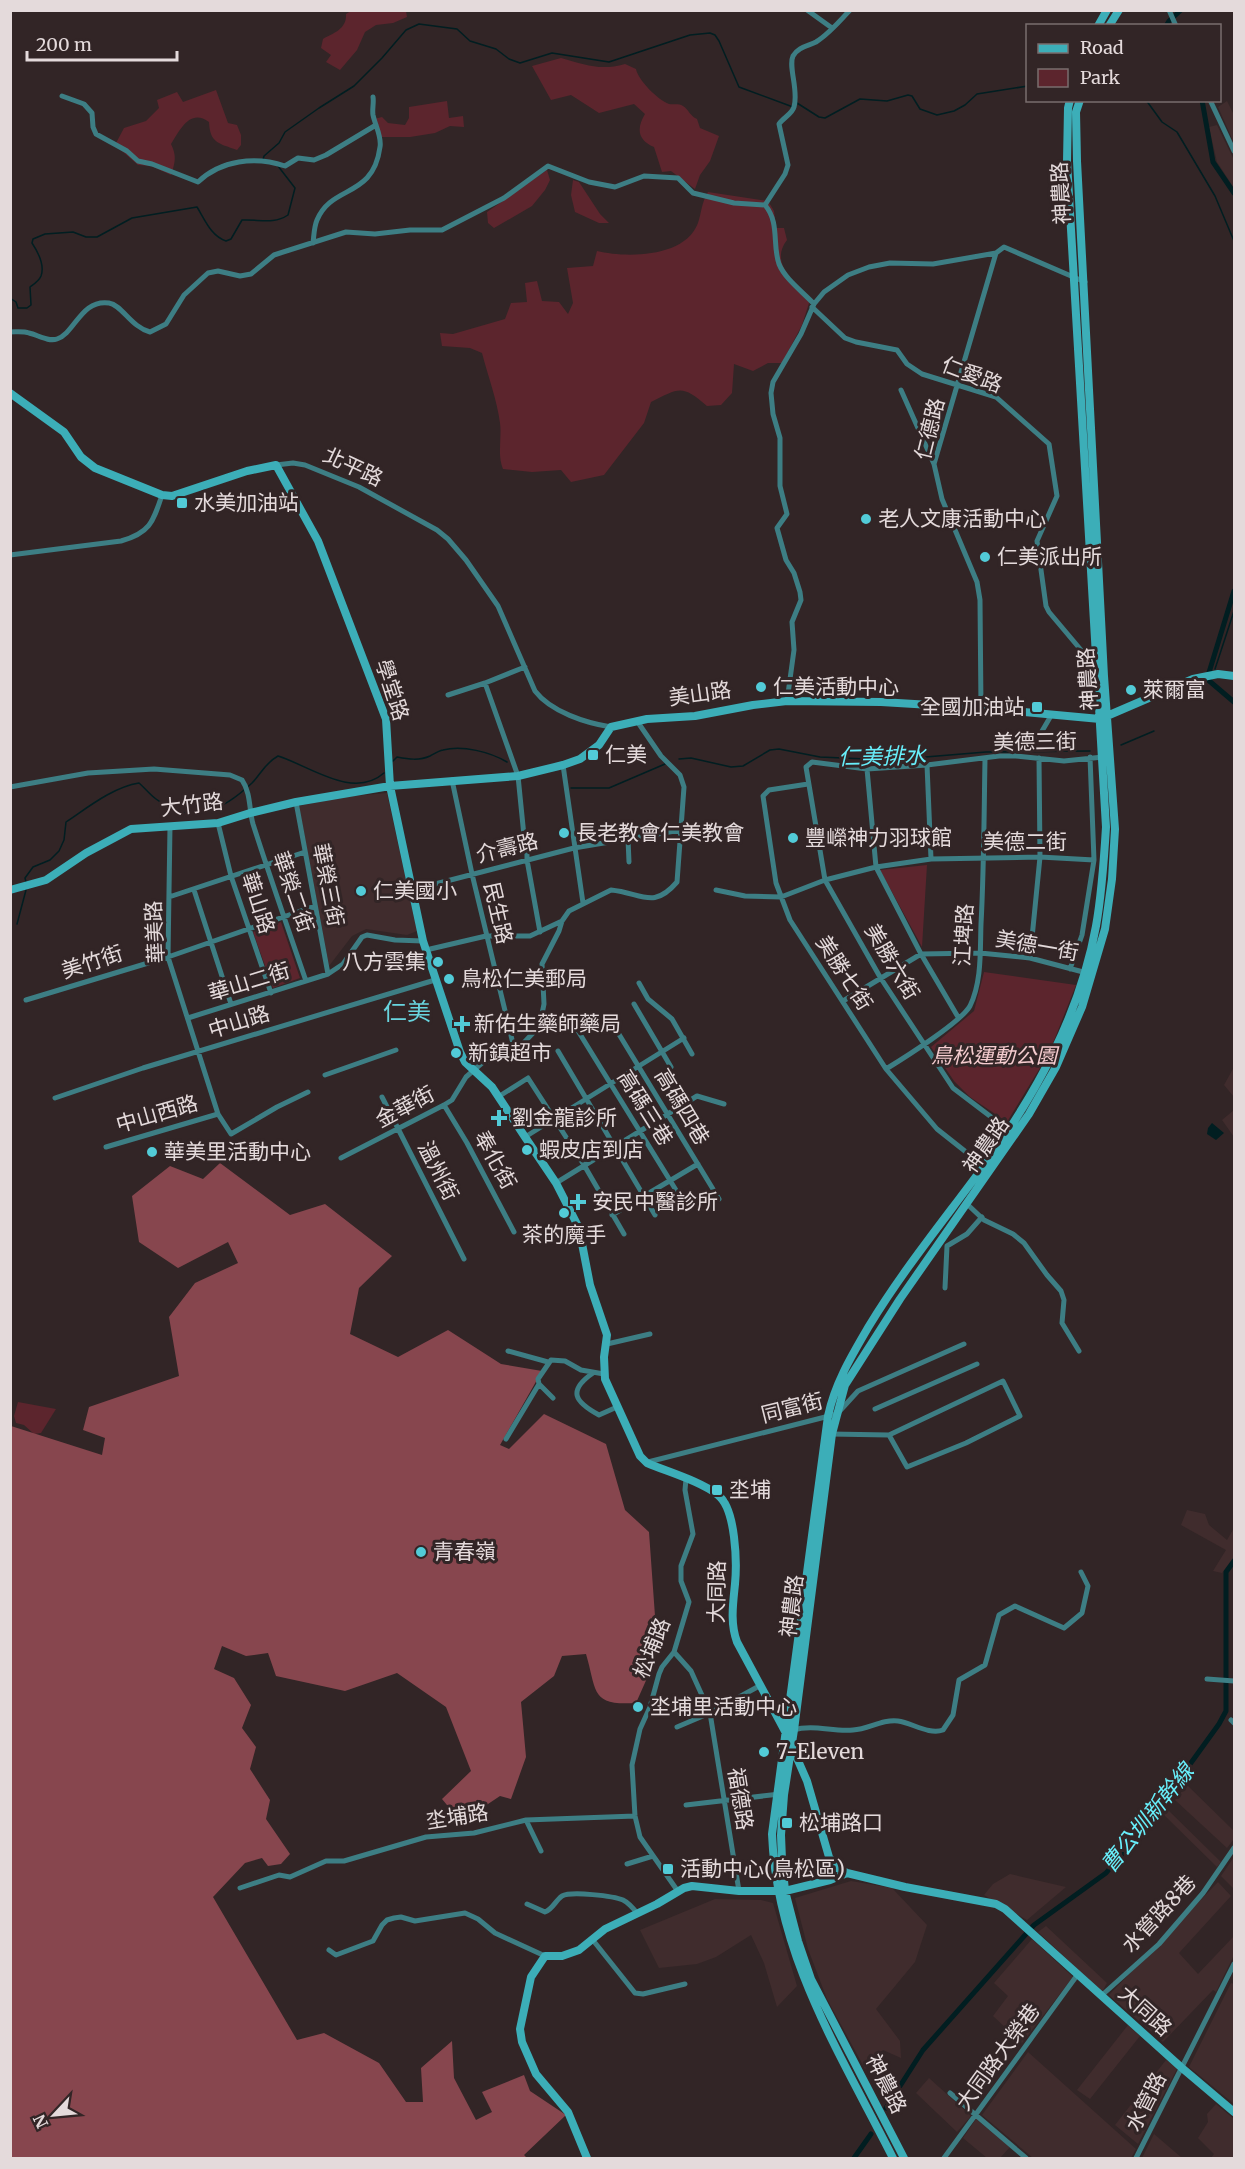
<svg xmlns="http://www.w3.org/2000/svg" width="1245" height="2169" viewBox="0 0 1245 2169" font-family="Merriweather,'Noto Sans TC',serif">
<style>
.built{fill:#402c2d}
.green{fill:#5c252d}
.forest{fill:#87464e}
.water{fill:#011e21}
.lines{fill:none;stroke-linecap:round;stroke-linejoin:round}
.stream{stroke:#011e21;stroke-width:1.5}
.canal{stroke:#011e21;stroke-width:5}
.street{stroke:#3d7e84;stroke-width:5}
.secondary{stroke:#3caeb8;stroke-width:8}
.poi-dot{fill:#52cbd7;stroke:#322526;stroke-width:2}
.labels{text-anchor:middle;stroke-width:6;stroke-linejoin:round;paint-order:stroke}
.street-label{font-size:21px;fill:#e4dadb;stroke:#322526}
.poi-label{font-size:21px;fill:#e4dadb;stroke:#322526;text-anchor:start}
.park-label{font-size:21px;font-style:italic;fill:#f5cccf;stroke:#322526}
.water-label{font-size:22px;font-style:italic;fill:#68effb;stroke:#322526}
.quarter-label{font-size:24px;fill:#68d4de;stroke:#322526}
</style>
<rect width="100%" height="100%" fill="#322526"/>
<path class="built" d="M1227,101L1234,115V143L1218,107Z
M1217,125L1234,160V188L1217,162L1209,127Z
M387,793L417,931L407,935L366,929L352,936L329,966L299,806L343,797Z
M1234,1067V1097L1224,1085Z
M1234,1110V1137L1222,1120Z
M1187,1510L1205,1514L1209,1525L1227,1540L1234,1528V1557L1222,1573L1213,1571L1226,1550L1181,1525Z
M1187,1785L1234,1831V1839L1227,1848L1175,1800Z
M1166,1808L1221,1862L1217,1867L1162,1813Z
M1234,1857V1889L1221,1876Z
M1010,1874L1066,1887L1027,1920L984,1895L993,1884Z
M851,1881L892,1888L927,1925L915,1962L876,2009L900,2041L901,2058L883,2050L865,2069L827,1999L808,1949L795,1898Z
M1218,1882L1231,1896L1179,1953L1198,1974L1234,1936V1955L1216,1992L1213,1990L1163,2042L1109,1995Z
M715,1899L761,1900L773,1903L797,1986L777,2007L764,1963L751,1935L716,1957L697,1964L659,1968L640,1930Z
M1046,1926L1107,1983L1102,1992L1038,1932Z
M1032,1939L1073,1977L1022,2043L993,2016L1008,1996L994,1983Z
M1231,1983L1234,1984V2104L1189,2067Z
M1128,2025L1140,2036L1090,2099L1077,2090Z
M1028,2052L1136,2149L1131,2158H1033L982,2115Z
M1166,2060L1178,2067L1138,2144L1115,2125Z
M929,2078L971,2116L957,2132L916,2093Z
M1216,2104L1234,2119V2158H1211L1214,2154L1198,2138L1208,2122L1207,2114Z
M976,2119L1010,2147L1000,2158H987L963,2138Z
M1154,2134L1182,2158H1142Z"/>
<path class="green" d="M351,11H406L407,17L393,23L376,25L365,32L357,50L340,70L326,62L331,55L321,48L323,39C334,33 347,29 346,14Z
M561,58C586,65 600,71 625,64L636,69C638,80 658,100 669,104C674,105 678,103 683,106C689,110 690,116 697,119L700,128L719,136L710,161L700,175L695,189L671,171L662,172L654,147C638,140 636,129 645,114L634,104L599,113L571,95L551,100L532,66Z
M216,90L228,123L237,125L241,135V145L237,150C218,143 210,143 209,122C190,108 180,130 171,144C177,156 175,163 171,175L151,166L138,165L115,145L124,128L146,121L159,108L157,100L177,92L183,102Z
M447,101L449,118L463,116L464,127L450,126L435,133L410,137H380L374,119L382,117L388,123L405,125L409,118V107Z
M547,170L550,180L545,190L532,206L494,228L488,223L487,212Z
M573,180L579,182L600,214L609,223H599L575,212L571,195Z
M708,192L768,201L774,211L776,228H784L787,240C769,263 795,283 810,300L802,325L782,363H768L753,371L734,364L732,393L721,405L707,406C682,384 679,388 651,402L644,423L604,475L571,482L561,470L532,472L503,469C497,455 502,438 500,423C497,400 488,376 482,353L470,348L442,346L440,333L453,334L505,319L511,303L527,302L525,283L537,281L542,301L559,302L568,314L573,303L567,268L593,266L597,251C626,258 685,258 698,223C702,211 701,204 708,192Z
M927,865L922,947L880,870Z
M281,922L300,978L273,988L253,932Z
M984,972L1076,985L1049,1053L1007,1122L970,1097L954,1081L931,1047L974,1011Z
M18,1402L56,1409L41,1433L34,1434L24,1425L16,1423L14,1416Z"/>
<path class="forest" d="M220,1163L290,1215L325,1204L392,1256L359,1288L350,1334L398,1357L448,1330L501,1364L542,1371L500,1445L509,1449L544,1414L606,1444L625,1510L649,1532L656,1630L648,1676L636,1703C590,1706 597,1691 586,1654L562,1656L554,1676L521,1702L526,1757L511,1799L500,1796L461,1822L442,1799L471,1771L446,1707L397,1673L345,1691L276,1676L268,1653L246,1656L222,1646L214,1669L234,1678L251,1705L242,1728L256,1747L250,1769L270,1800L266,1819L290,1854L281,1864L268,1866L262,1858L245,1863L213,1897L297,2040L324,2033L379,2063L406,2102H423L421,2068L452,2041L454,2078L476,2120L492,2112L482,2092L524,2075L530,2091L566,2115L524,2155L527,2158H11V1426L102,1455L105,1438L83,1430L89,1407L179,1376L169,1317L195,1283L238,1263L228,1242L178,1268L139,1242L132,1196L170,1166L203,1179Z"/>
<path class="water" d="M1212,1123L1224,1133L1216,1140L1207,1134L1208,1128Z"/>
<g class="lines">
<path class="stream" d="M1146,100L1162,122L1177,132L1215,196L1234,241
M797,103L819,117L825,118L860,99L887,101L908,95L912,96L920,109L937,115L954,111L965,105L977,94L1028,86
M263,160L264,156L279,143L285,132L319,108L354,86L382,58L406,30L419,24L457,29L470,41L496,49L509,59L520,63L552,53L609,62L690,35L710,33L715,35L719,41L739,87L793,107
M10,298L16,302L18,308H27L31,305L30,287C34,284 39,281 41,276C45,265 38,252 32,243L33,239L45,234L73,232L86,237H97L132,218L197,207C205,220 211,236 226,241L231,239L242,220C259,219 273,225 288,215L295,188L278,166
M1215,669L1234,611
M1121,745L1154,731
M679,759L691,758L731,767L743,766L770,750L779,749L820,757L889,760L986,752L1090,751
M393,761L397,757C408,759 419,761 430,756C434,754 438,751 443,750C463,745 490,752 507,762
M571,788H609L665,764
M26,882L25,878L33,867L50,860L59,851L64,840L66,822C87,808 113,787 139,783C145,788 149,794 156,799C192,827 223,810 252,783C261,774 265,763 278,756C310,766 353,800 384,773
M17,924L26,890"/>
<path class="canal" d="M1166,26L1169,21L1181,10
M1202,100L1213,162L1234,193
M1234,591L1207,679L1234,702
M886,2108L923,2050L1034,1925L1106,1873L1144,1828L1219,1724L1226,1711V1572L1234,1561
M854,2158L871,2134"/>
<path class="street" d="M807,10L832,28
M1169,10L1176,26
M62,96L84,104L92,113L93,127L96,134L127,151L138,161L152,164L198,182C221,160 255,156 285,166L298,158L314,160L326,155L376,125
M1210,100L1234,151
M765,205L785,174L788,165L779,124C784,117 792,114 794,107C799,90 788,67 793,56C798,47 808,46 816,42C829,34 840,21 850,10
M313,243C314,235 314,227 317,220C332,184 373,199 380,147C382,137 375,125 373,115C372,109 374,103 373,97
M812,307L845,338L856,342L897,350L907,364L922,374L996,397L1049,444L1057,496L1037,541L1046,606L1049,612L1097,669
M10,332C17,332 23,331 29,333C38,335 48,342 57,339C75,333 81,299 109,303C122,305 131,327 150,332L166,324L184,295L208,273L218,271L240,276L251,274L274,255L346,232L375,234L410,230H442L504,198L548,166L589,182L615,187L644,176L678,178L693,193L734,203L765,205C780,223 772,244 779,264C785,279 803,292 814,304
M901,390L934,464
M276,465L293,463L305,465L359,487L437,530L448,539L466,560L498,606L535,691C551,712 586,723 611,727
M10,555L121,541C150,533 153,522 162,495
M485,683L518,776L524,836L527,842V860L540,932
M448,695L485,683L525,667
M787,701L794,650L792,622L801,600L800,592L794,573L786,560L777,528L787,514L780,486V438L773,414L771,393L773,382L801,334L814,304L824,292L848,275L869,267L890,263L933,264L996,253
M981,708L980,600L977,582L942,499L934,464L996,253L1004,247L1085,282
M1038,738L1052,714
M563,765L583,903
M927,765L931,859
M867,769L876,867L921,954L958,1017
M452,780L472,874L515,1052
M808,784L769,790L763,796L776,883L790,920L886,1069L937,1129L985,1167
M10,787L88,773L154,769L230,775L242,780C251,793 249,810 253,824C270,877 288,929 306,981
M296,802L328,974
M218,823L231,876L271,993
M170,826L168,957L218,1114L231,1134L277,1107L308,1092
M628,839L629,862
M194,890L231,1004
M412,890L574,848L681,830
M716,890L745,896L781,897L825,880L876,867L931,859L1040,857L1094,860
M169,897L305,852
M426,950L486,936H530L562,921
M1030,958L1040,857L1039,758
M1070,969L1082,935L1094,860L1090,757
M639,983L648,999L672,1019L692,1054
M26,1000L168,957L315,906
M843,1001L921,954L980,953L1030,958L1087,973
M634,1004L671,1067
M188,1018L328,974L343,964L362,937L367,935L395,940L423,941
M575,1026L687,1208
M617,1031L719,1199
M558,1051L655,1215
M886,1069C904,1058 961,1022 970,1006C982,981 980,951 981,924C984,869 984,814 985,759
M325,1075L396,1050
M382,1097L464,1259
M498,1097L528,1078L584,1165L624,1234
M55,1098L143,1068L435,980
M444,1105L467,1143L514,1232
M1003,1126L953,1088L880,977L825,880L806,767L812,762L867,769L927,765L999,756H1016L1064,761L1103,757
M525,1137L684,1038
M106,1147L218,1114
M341,1158L444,1105L452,1100L466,1077L482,1063L515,1052L533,1033L541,1019L544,1004L542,964L559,931L562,921L569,911L611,890C642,893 653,910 677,882L684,787L680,775L661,756L637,721
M556,1183L697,1096L724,1104
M967,1204L984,1220L1013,1234L1024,1243L1047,1275L1061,1291L1064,1300L1062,1323L1079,1351
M612,1215L698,1164
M945,1288L947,1246L967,1234L982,1217
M607,1344L650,1334
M508,1351L548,1362
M593,1373C567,1391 575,1402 599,1415L617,1407
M553,1398L539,1384L538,1379L551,1360L565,1361L581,1370L604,1374
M875,1409L977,1364
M830,1434L889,1435L1003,1381L1020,1416L966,1443L907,1467L889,1435
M506,1439L539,1384
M648,1462L837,1414L858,1391L964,1344
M674,1652L691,1671L710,1713L739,1891
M1207,1679L1234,1681
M1231,1720L1234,1723
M677,1727L710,1713L761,1685
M793,1730C814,1724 832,1732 853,1730C869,1729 882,1719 898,1721C912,1723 929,1735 943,1730L953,1715L959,1680L985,1665L999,1615L1015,1606L1064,1628L1082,1613L1088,1586L1081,1572
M686,1805L780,1794
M526,1820L541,1851
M627,1864L653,1856
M240,1888L279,1875L290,1877L326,1861H344L426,1837L474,1833L526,1820L635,1816
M677,1890L640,1837L635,1816L632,1765L640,1729L650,1707L659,1674L662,1667L674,1652L689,1602L681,1581V1566L693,1534L685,1490L686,1479
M527,1904L545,1912C553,1909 555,1901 562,1896C571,1891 614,1896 623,1900C629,1903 633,1908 637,1913
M592,1939L635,1993L643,1994L685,1984
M329,1950L336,1955L373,1941L382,1925L387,1920L394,1918L401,1917L415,1921L465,1913L478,1919L495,1933L545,1956
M1101,1996L1159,1944L1203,1893L1234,1848
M950,2093L1026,2158
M944,2158L1078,1974
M1136,2158L1234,1964"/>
<path class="secondary" d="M1098,26L1107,10
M1109,26L1119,10
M10,393L64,432L81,457L95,468L162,495L172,496L247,471L276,465L318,541L386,719L390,786L423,941L460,1052L465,1062L492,1087L525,1137L556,1183L579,1228L590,1285L607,1335L604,1357L605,1379L640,1456L647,1463C668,1472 700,1481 718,1495C736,1509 737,1563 735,1584C733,1604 730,1623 737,1642L786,1733L807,1781L829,1857L837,1868L847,1873L905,1887L996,1904L1005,1909L1182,2068L1234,2112
M10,890L46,880L86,853L131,829L218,823L250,813L296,802L390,786L518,776L563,765L580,759L599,745L611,727L647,719L695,716L753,705L787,701L881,702L981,708L1100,719L1193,679L1218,674L1234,676
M587,2158L568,2112L536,2074L522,2042L520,2029L531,1977L545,1956H562L579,1950L605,1929L657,1904L684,1888L692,1886L739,1891H785L830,1880L847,1873
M893,2158C840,2053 777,1956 772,1834L828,1416C835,1383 852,1355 869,1326C903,1270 944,1220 983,1167C1036,1094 1080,1015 1096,926C1102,893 1104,860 1106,827L1067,161L1068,108L1070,100
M904,2158L811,1979L798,1941L785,1891L782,1860L781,1835L784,1795L794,1730L832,1434L845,1385L900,1299L1029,1114L1056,1067L1082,1007L1105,929L1112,879L1115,829L1104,676L1077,161L1076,112L1080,100"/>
</g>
<g class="poi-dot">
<rect x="176" y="497" width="12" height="12" rx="3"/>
<circle cx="866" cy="519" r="6"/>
<circle cx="985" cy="557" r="6"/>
<circle cx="761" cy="687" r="6"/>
<circle cx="1131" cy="690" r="6"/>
<rect x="1031" y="701" width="12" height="12" rx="3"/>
<rect x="587" y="749" width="12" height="12" rx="3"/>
<circle cx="564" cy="833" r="6"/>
<circle cx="793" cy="838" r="6"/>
<circle cx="361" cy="891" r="6"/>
<circle cx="438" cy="962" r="6"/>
<circle cx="449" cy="979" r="6"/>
<path d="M459 1015h6v6h6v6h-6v6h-6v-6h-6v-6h6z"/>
<circle cx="456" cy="1053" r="6"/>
<path d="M496 1109h6v6h6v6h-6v6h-6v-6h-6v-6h6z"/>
<circle cx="527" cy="1150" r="6"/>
<circle cx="152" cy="1152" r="6"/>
<path d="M575 1193h6v6h6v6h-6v6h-6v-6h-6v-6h6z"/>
<circle cx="564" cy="1213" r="6"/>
<rect x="711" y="1484" width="12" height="12" rx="3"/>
<circle cx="421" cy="1552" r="6"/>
<circle cx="638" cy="1707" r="6"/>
<circle cx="764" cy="1752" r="6"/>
<rect x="781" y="1817" width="12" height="12" rx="3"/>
<rect x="662" y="1863" width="12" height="12" rx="3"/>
</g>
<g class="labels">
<g class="street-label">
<text transform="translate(1061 193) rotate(-93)" y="7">神農路</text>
<text transform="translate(972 375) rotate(21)" y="7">仁愛路</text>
<text transform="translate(930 429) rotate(-76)" y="7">仁德路</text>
<text transform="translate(353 467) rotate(25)" y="7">北平路</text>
<text transform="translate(1088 679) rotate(-94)" y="7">神農路</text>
<text transform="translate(392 690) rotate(72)" y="7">學堂路</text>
<text transform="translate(700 694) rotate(-8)" y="7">美山路</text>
<text transform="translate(1035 742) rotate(-1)" y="7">美德三街</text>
<text transform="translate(192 805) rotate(-7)" y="7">大竹路</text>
<text x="1025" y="849">美德二街</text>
<text transform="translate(507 848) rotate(-14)" y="7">介壽路</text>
<text transform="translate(328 885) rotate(79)" y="7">華榮三街</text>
<text transform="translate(293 892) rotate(71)" y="7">華榮二街</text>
<text transform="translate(258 903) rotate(72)" y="7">華山路</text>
<text transform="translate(498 913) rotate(77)" y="7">民生路</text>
<text transform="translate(155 932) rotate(-93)" y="7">華美路</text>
<text transform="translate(964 935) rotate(-87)" y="7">江埤路</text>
<text transform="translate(1037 946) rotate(10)" y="7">美德一街</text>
<text transform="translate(92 962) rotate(-18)" y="7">美竹街</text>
<text transform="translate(892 962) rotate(59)" y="7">美勝六街</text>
<text transform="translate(844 973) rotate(57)" y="7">美勝七街</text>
<text transform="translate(249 982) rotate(-17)" y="7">華山二街</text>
<text transform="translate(239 1022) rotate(-17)" y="7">中山路</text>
<text transform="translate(405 1107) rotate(-28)" y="7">金華街</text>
<text transform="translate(682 1107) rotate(59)" y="7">高碼四巷</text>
<text transform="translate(645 1108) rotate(58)" y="7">高碼三巷</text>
<text transform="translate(157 1114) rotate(-16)" y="7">中山西路</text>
<text transform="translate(986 1145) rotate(-55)" y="7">神農路</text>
<text transform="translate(495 1160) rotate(61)" y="7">奉化街</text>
<text transform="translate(438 1171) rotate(63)" y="7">溫州街</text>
<text transform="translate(792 1408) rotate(-14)" y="7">同富街</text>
<text transform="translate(717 1592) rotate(-89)" y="7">大同路</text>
<text transform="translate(792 1606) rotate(-83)" y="7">神農路</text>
<text transform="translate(652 1648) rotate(-68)" y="7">松埔路</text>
<text transform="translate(740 1799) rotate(81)" y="7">福德路</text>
<text transform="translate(457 1817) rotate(-9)" y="7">坔埔路</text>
<text transform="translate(1159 1914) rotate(-47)" y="7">水管路8巷</text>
<text transform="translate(1145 2011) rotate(42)" y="7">大同路</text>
<text transform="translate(998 2057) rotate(-54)" y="7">大同路大榮巷</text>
<text transform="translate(886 2084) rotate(63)" y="7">神農路</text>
<text transform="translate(1146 2102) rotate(-63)" y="7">水管路</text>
</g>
<g class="poi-label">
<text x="194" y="510">水美加油站</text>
<text x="878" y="526">老人文康活動中心</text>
<text x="997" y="564">仁美派出所</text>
<text x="773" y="694">仁美活動中心</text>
<text x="1143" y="697">萊爾富</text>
<text x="1025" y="714" text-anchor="end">全國加油站</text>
<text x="605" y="762">仁美</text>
<text x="576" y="840">長老教會仁美教會</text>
<text x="805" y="845">豐嶸神力羽球館</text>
<text x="373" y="898">仁美國小</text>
<text x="426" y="969" text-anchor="end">八方雲集</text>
<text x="461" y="986">鳥松仁美郵局</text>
<text x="474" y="1031">新佑生藥師藥局</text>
<text x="468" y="1060">新鎮超市</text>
<text x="512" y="1125">劉金龍診所</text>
<text x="539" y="1157">蝦皮店到店</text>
<text x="164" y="1159">華美里活動中心</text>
<text x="592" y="1209">安民中醫診所</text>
<text x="564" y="1242" text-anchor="middle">茶的魔手</text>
<text x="729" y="1497">坔埔</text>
<text x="433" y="1559">青春嶺</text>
<text x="650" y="1714">坔埔里活動中心</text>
<text x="776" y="1759">7-Eleven</text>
<text x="799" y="1830">松埔路口</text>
<text x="680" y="1876">活動中心(鳥松區)</text>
</g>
<g class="park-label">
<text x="994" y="1063">鳥松運動公園</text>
</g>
<g class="water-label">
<text transform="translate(882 756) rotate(-1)" y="8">仁美排水</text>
<text transform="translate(1147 1818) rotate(-51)" y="8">曹公圳新幹線</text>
</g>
<g class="quarter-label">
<text x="407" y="1020">仁美</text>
</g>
</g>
<rect width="1245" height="2169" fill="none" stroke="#e4dadb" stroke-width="24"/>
<rect x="1026" y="24" width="195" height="78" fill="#322526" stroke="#796d6e" stroke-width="1.5"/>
<rect x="1038" y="44" width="30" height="9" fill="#3caeb8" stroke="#796d6e" stroke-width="1.5"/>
<text x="1080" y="54" font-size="18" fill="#e4dadb">Road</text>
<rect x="1038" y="69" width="30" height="18" fill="#5c252d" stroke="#796d6e" stroke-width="1.5"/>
<text x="1080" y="84" font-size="18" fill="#e4dadb">Park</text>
<g transform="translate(54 2115) rotate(244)" stroke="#322526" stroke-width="4.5" paint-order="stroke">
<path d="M0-4.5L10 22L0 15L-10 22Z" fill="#e4dadb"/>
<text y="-9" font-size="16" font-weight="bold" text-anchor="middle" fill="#e4dadb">N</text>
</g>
<path d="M27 51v9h150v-9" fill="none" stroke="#e4dadb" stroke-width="3"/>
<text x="36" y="51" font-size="18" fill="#e4dadb" stroke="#322526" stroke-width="4.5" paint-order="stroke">200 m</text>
</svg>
